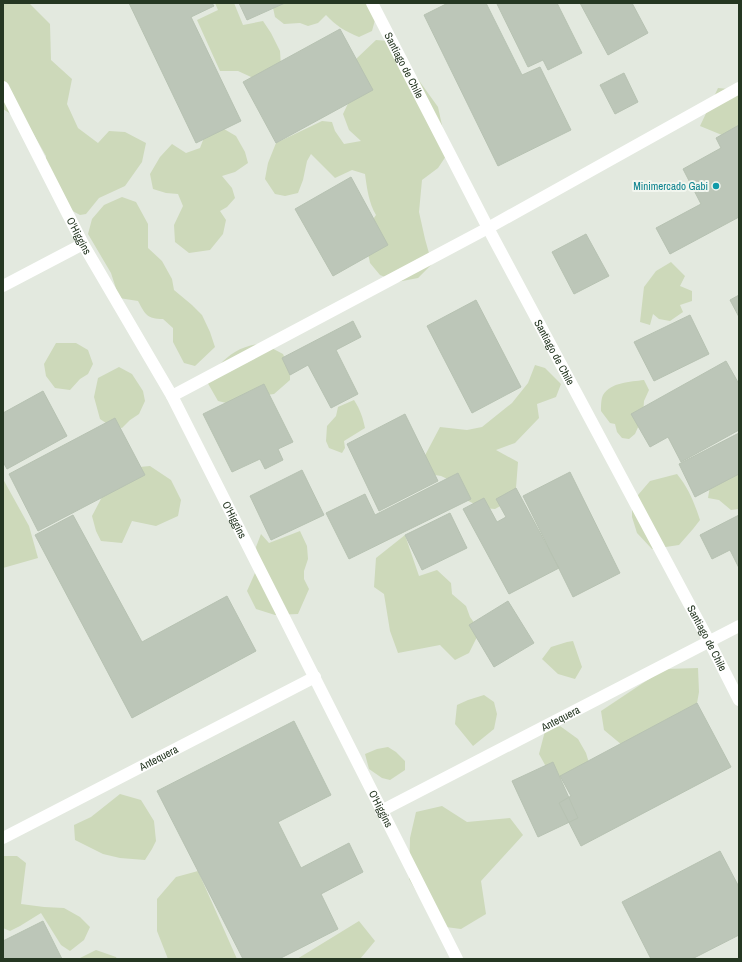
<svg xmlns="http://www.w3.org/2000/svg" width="742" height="962" viewBox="0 0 742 962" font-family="'Archivo Narrow',sans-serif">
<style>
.green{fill:#cdd9ba}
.building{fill:#bcc6b8;stroke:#b7c2b2}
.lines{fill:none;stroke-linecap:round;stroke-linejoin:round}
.minor{stroke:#fff;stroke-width:12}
.culture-dot{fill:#0f9aa8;stroke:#f2f6ef;stroke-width:1.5}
.labels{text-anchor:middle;stroke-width:4;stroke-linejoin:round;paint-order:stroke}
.street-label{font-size:11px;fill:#253722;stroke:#f2f6ef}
.culture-label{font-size:11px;fill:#0d838f;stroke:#f2f6ef;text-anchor:end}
</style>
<rect width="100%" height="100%" fill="#e3e9df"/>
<path class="green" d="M3,3H29L50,24L51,60L72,79L67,104L78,128L98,143L109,131L125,132L146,143L142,162L125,186L99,198L86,214L80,215L56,202L46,177V156L29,126L3,109Z
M215,3H234L243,25L263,21L271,33L280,51L281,66L260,81L238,71H220L197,20L218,10Z
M272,3H370L375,20L372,31L359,37C346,32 335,25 326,15L318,23L308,26L300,23L284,24L275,17Z
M376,40L388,41L415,75L438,107L448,153L438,168L422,180L419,212L425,239L432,264L418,278L397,282L380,275L370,263L367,248L365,231L376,215C369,203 367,189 365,174L352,170L335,178L311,154L307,161L303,180L298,193L285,196L275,194L265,179L268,163L276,143L322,121L332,122L335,131L344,144L361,141L349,130L343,114L354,91L356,59Z
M718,88L739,90V136L734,140L700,126Z
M224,129L236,136L245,152L248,163L235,172L222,176L232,188L235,198L227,207L220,211L226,220L223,234L210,250L189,253L175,242L174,225L183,206L178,194L166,193L153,189L150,174L160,157L172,144L186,153L200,148L205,135Z
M122,197L136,202L148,224V248L162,261L172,279L174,290L192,305L202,315L210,332L215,347L195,366L184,363L173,342V328L163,319C147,319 145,314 138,301L119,298L111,273L88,234L92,219L104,205Z
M671,262L685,276L680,286L692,291V301L680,305L683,312L670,321L659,319L653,314L650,325L640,322L644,287L656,271Z
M56,343H76L88,350L93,364L88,374L80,379L70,390L55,388L46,376L44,364Z
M262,343L283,354L290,370V380L274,394L259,396L239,406L218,401L206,380C215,370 223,359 235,352C243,347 253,345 262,343Z
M535,365L545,368L561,384L556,397L537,404L539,418L515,443L496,450L518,462L516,488L511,500L495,509L483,508L460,497L456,483L441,476L429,474L421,463L440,427L467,430L482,427L512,403L528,383Z
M119,367L132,374L143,391L145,401L139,414L130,420L122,428L109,425L100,419L94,397L98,378Z
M644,380L649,390L644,401L643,416L635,434L629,439L622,438L617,432L615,424L610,423L601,411C601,406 601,399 603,395C611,382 630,382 644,380Z
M354,400C360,409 363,418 365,428L344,441L345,448L342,453L329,448L326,441L327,426L336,416L338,407Z
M739,465V509L731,510L719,500L708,498L711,480Z
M150,466L171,480L181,500L178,516L156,526L132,521L122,543L101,541L96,531L92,516L112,478L129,468Z
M677,474C689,489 694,502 700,520L693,529L679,545L652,549L637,533L632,517V502L650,481Z
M3,479L29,526L38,558L3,568Z
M300,531L307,546L308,559L304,571V579L309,589L298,614L275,615L256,609L247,591L259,564L256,547L261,534L269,543Z
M405,535L419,576L437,570L451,583L452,594L466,606L470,617L480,631L469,653L455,660L440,645L398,653L390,631L384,594L374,587L376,558Z
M573,641L582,667L575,679L558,674L542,659L551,647L567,642Z
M698,668L699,692L694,720L628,750L604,730L601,711L643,683L665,669Z
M484,695L494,702L497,714L494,729L473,746L455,724L457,705L468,700Z
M560,726L578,739L586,753L592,773L578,787L549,772L539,754L545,731Z
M388,747L396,752L405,761V770L390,780L382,778L369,769L365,754L377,749Z
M120,794L141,800L154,821L156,841L152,849L145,860L120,858L103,854L75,840L74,825L91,817Z
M442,806L467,822L510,818L523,835L481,881L486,914L461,929L438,926L426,908L409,879L410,838L416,812Z
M4,856H17L26,863L21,904L44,907L64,908L80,917L90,927L84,940L70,951L61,945L41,913L20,926L10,931L3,928V858Z
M198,871L237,959H168L157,931V899L176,877Z
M359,921L375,941L360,959H297Z
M96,950L116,957L117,959H78Z"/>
<path class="building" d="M129,3H212L214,6L191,17L241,121L196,143Z
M239,3H285L247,20Z
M448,3H486L522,75L540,67L571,130L498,166L424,15Z
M498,3H557L582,53L548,70L543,60L528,67L497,4Z
M580,3H632L648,33L608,55Z
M340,29L373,90L276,143L243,82Z
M624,73L638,102L615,114L600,85Z
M739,125V217L670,254L656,228L701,204L683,169L721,148L716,138Z
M351,177L388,245L333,276L295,209Z
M586,234L609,276L574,294L552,252Z
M739,295V317L730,300Z
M476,300L521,387L472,413L427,326Z
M690,315L709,354L654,381L634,342Z
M353,321L361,337L336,350L358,394L331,408L308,365L290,375L282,358Z
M726,361L739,384V430L681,462L668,437L650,447L631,414Z
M264,384L293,442L278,449L283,460L265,469L260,459L232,472L203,414Z
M43,391L67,436L7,469L3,462V413Z
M405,414L438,481L379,511L347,444Z
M115,418L145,475L38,531L9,474Z
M739,433V474L695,497L679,464Z
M302,470L324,515L271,540L250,496Z
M570,472L620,573L573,597L523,496Z
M458,473L471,499L349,559L326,513L365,494L375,515Z
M516,488L559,568L509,594L463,509L484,498L497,522L506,517L496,499Z
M450,513L467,548L422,570L405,535Z
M73,515L142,642L227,596L256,651L132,718L35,535Z
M739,515V568L730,550L712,559L700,535Z
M508,601L534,643L494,667L469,625Z
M697,703L731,767L581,846L559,803L571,796L560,776Z
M294,721L331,795L278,822L301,868L349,843L363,872L321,894L338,929L279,959H243L157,791Z
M553,762L578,818L538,837L512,781Z
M720,851L739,887V935L692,959H651L622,902Z
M43,921L62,959H3V941Z"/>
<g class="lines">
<g class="minor">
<path id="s1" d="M372,3L488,228L709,641L739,700"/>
<path id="s2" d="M3,87L83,244L172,396L457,959"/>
<path d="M3,286L83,244"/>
<path d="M172,396L488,228L739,88"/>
<path id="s3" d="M381,811L739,626"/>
<path id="s4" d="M3,838L315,677"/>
</g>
</g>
<circle class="culture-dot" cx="716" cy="186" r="4"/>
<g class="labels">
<g class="street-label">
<text dy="4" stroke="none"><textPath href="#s1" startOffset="70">Santiago de Chile</textPath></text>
<text dy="4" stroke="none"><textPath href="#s2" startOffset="167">O'Higgins</textPath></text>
<text dy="4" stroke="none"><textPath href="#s1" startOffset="394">Santiago de Chile</textPath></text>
<text dy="4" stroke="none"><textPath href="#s2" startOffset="491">O'Higgins</textPath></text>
<text dy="4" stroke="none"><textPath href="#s1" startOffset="718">Santiago de Chile</textPath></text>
<text dy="4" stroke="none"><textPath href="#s3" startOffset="202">Antequera</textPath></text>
<text dy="4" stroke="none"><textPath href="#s4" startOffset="175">Antequera</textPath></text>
<text dy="4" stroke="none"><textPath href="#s2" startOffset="815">O'Higgins</textPath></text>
</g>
<g class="culture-label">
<text x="708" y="190">Minimercado Gabi</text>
</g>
</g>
<rect width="742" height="962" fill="none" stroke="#253722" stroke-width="8"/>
</svg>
